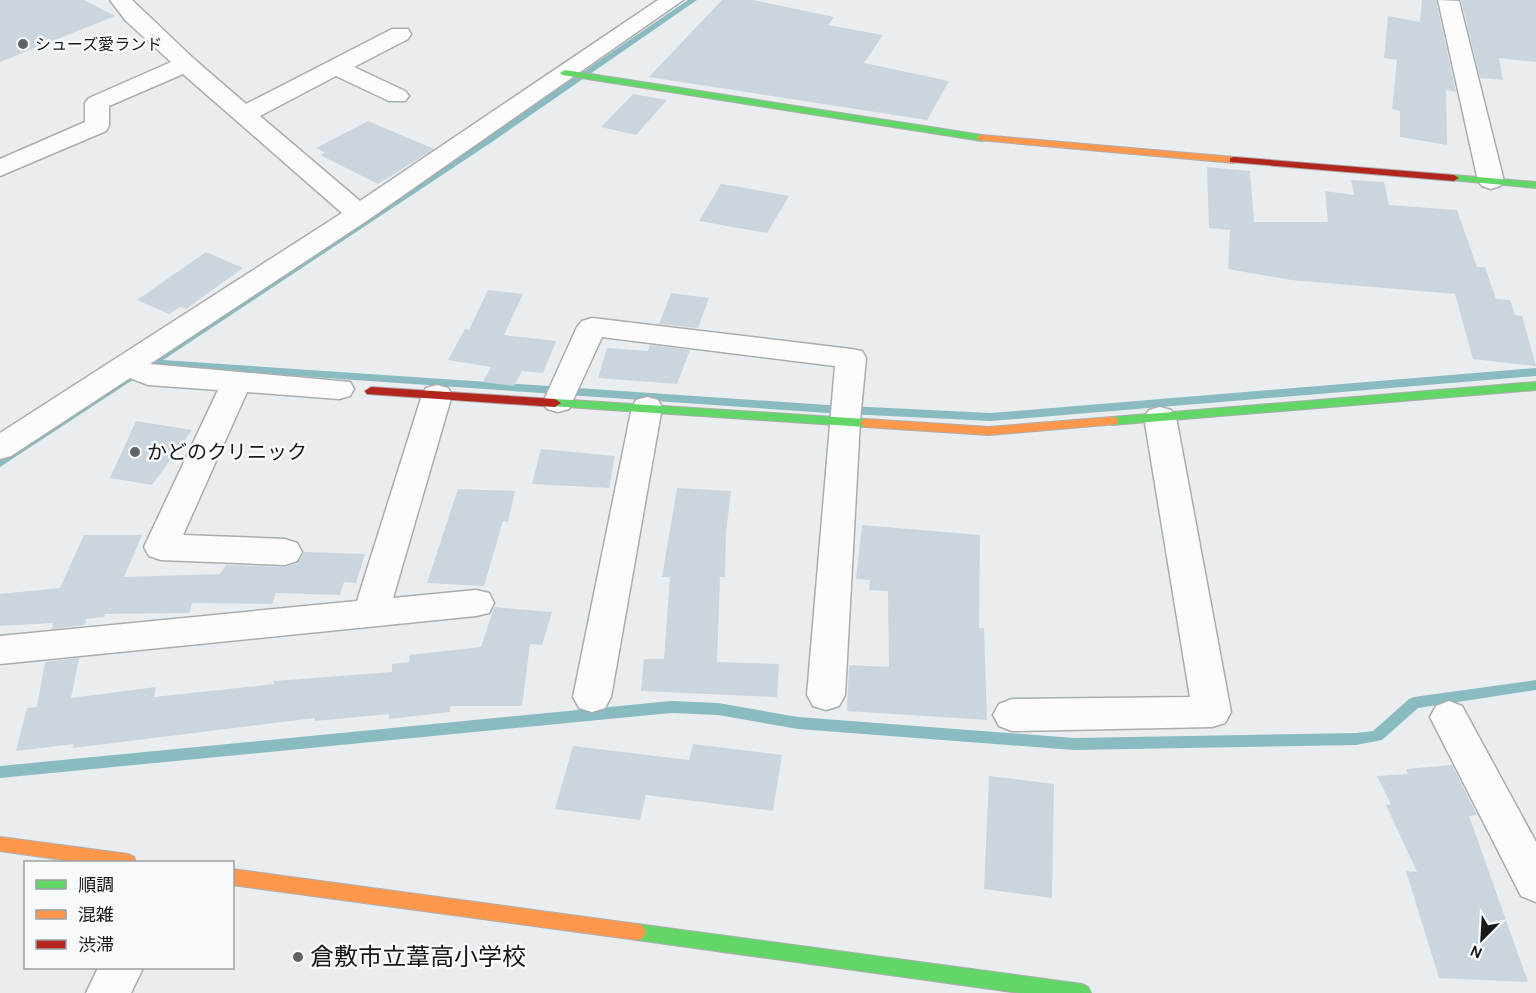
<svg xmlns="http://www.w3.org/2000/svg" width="1536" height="993" viewBox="0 0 1536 993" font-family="Karla,'Noto Sans JP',sans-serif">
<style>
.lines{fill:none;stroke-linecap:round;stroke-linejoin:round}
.stream{fill:#8abbc0;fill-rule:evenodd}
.building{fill:#cbd5dd}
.street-casing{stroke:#aaadae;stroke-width:3}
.fast-casing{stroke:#aaadae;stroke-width:2}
.slow-casing{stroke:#aaadae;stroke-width:2}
.jam-casing{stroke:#aaadae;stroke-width:2}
.street{fill:#fcfcfd;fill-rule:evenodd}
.fast{fill:#63d668;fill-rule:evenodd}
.slow{fill:#ff974d;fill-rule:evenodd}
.jam{fill:#b3261e;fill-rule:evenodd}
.poi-dot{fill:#606364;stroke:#f6fafd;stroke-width:2}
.labels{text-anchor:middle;stroke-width:5;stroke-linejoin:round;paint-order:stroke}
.far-poi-label{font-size:16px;fill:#161819;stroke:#f6fafd;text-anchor:start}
.poi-label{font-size:20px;fill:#161819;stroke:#f6fafd;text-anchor:start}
.near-poi-label{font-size:24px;fill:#161819;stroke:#f6fafd;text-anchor:start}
</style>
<rect width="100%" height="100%" fill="#eaedef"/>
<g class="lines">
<path class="stream" d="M688,0H697L489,144L163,360L828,405L991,413L1536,368V376L991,421L828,413L154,366L0,467V457L483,140Z
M1536,680V690L1418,708L1382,740L1356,745L1074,750L798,729L718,715L671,713L0,778V766L671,701L718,703L798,717L1074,738L1356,733L1373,731L1409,699L1414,697Z"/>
</g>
<path class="building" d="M0,0H84L115,16L0,62Z
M722,0H753L834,17L828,25L883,35L864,63L949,81L927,120L649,77Z
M1422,0H1436L1456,92L1446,90L1447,145L1400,137V111L1392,109L1397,60L1384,58L1388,16L1420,22Z
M1461,0H1536V62L1499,58L1503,80L1480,78Z
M633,94L667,100L636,135L601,127Z
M368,121L434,149L378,184L320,155L325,153L316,148Z
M1207,167L1250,171L1254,222H1328L1325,191L1354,195L1351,180L1384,182L1389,205L1457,210L1477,267H1485L1496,299L1510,300L1515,315L1522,316L1536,366L1473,359L1455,294L1291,280L1228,269L1230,230L1209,228Z
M721,184L740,187L789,196L767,233L699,221Z
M206,252L243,268L186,309L180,307L169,314L137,300Z
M488,290L523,294L504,335L556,341L543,373L522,371L514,386L483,382L491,367L448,360L465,329L469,330Z
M671,293L709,298L698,328L659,324Z
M650,345L690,350L677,384L598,378L607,348L648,351Z
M136,421L192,430L152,485L110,478Z
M541,449L615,456L609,488L532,484Z
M677,488L731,491L726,533L725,577H720L717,662L779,664L777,697L641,691L644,659H664L670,577H662Z
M458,489L515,491L508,522L503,521L484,586L427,583Z
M862,525L980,535L979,628H984L987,720L847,711L849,665L889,667L888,591L869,590L870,580L856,579Z
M84,535H142L124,577L220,574L226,565L285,567L298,563L304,552L365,554L356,583L344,582L340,595L276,593L272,604L192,603L189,613L105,614L104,617L86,619L85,625L52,629L53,623L0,626V594L60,588Z
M494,607L552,612L542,645L530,644L522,706H450V712L389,719V714L315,721V718L73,748L74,744L16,751L27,708L37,707L45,662L79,658L71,698L156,687L154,697L274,684V681L392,672V664L409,662L410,655L481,647Z
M693,744L782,755L773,811L646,795L640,820L555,809L573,746L689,760Z
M1452,765L1477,815L1469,816L1528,982L1439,978L1406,871L1417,872L1386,805L1391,804L1377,776L1408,774L1406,769Z
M989,776L1054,784L1052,898L984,889Z"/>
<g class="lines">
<defs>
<path id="street" d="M110,0H132L194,59L246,104L392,29H408L411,34L408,39L354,67L405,91L409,96L405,101H389L336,76L260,116L360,201L658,0H683L368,220L150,364L350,382L354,389L350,396L339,399L247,392L183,535L285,539L297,543L302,552L297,561L285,565L161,560L149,556L144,547L218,390L148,385L130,378L11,456L0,459V433L342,213L183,74L109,106V126L106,131L0,176V159L85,122V103L89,98L171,62L126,21Z
M1438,0L1459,1L1504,181L1500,186L1491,189L1482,186L1478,181Z
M592,318L851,349L862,351L866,358L860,421L845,695L839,706L826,710L813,706L807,695L835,366L602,337L569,409L558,412L547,409L543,402L577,327L582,321Z
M437,385L448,388L452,395L393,598L476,590L489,593L494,603L489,613L476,616L0,664V636L357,601L422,395L426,388Z
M647,397L658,400L662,407L611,697L605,708L592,712L579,708L573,697L632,407L636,400Z
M1160,407L1171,410L1176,417L1231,712L1225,723L1212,727L1012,731L999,726L993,715L999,704L1012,699L1190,697L1144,417L1149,410Z
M1449,701L1462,706L1536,842V902L1521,896L1430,717L1436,706Z
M98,968H143L131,993H86Z"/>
<path id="fast" d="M565,70L982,135L987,138L982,141L562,75L560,73Z
M1454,175L1536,182V188L1450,180L1449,178Z
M1536,382V390L1112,425L1106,421L1112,417Z
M555,399L865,419L871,423L865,427L551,406L549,403L551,400Z
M637,924L1082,984L1088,987L1091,993H1019L637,940L631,938L628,932L631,926Z"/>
<path id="slow" d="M982,135L1234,157L1239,160L1234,163L978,140V136Z
M1112,417L1117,418L1118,421L1117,424L989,435L865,427L859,423L865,419L989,427Z
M0,837L128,854L134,857L136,862H78L0,851Z
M232,869L637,924L643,926L646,932L643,938L637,940L232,885Z"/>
<path id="jam" d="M1234,157L1454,175L1459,178L1454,181L1230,162V158Z
M371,387L555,399L561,403L555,407L367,394L365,391Z"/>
</defs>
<use href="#street" class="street-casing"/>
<use href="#fast" class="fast-casing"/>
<use href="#slow" class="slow-casing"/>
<use href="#jam" class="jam-casing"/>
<use href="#street" class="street"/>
<use href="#fast" class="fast"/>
<use href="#slow" class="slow"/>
<use href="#jam" class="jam"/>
</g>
<g class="poi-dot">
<circle cx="23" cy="44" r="6"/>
<circle cx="135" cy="452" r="6"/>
<circle cx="298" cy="957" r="6"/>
</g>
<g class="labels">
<g class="far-poi-label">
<text x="35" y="50">シューズ愛ランド</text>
</g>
<g class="poi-label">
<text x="147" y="459">かどのクリニック</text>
</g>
<g class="near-poi-label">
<text x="310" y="965">倉敷市立葦高小学校</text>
</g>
</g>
<rect x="24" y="861" width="210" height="108" fill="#f6fafd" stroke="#9ca0a2" stroke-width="1.5"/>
<rect x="36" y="880" width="30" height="9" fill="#63d668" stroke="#9ca0a2" stroke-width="1.5"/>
<text x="78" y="891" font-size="18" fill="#161819">順調</text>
<rect x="36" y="910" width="30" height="9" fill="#ff974d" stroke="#9ca0a2" stroke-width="1.5"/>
<text x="78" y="921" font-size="18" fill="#161819">混雑</text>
<rect x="36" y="940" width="30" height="9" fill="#b3261e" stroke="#9ca0a2" stroke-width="1.5"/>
<text x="78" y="951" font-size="18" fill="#161819">渋滞</text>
<g transform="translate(1482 939) rotate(204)" stroke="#f6fafd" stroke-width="4.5" paint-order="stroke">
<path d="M0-4.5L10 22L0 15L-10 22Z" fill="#161819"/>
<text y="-9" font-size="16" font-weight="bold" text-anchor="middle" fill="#161819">N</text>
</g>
</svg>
